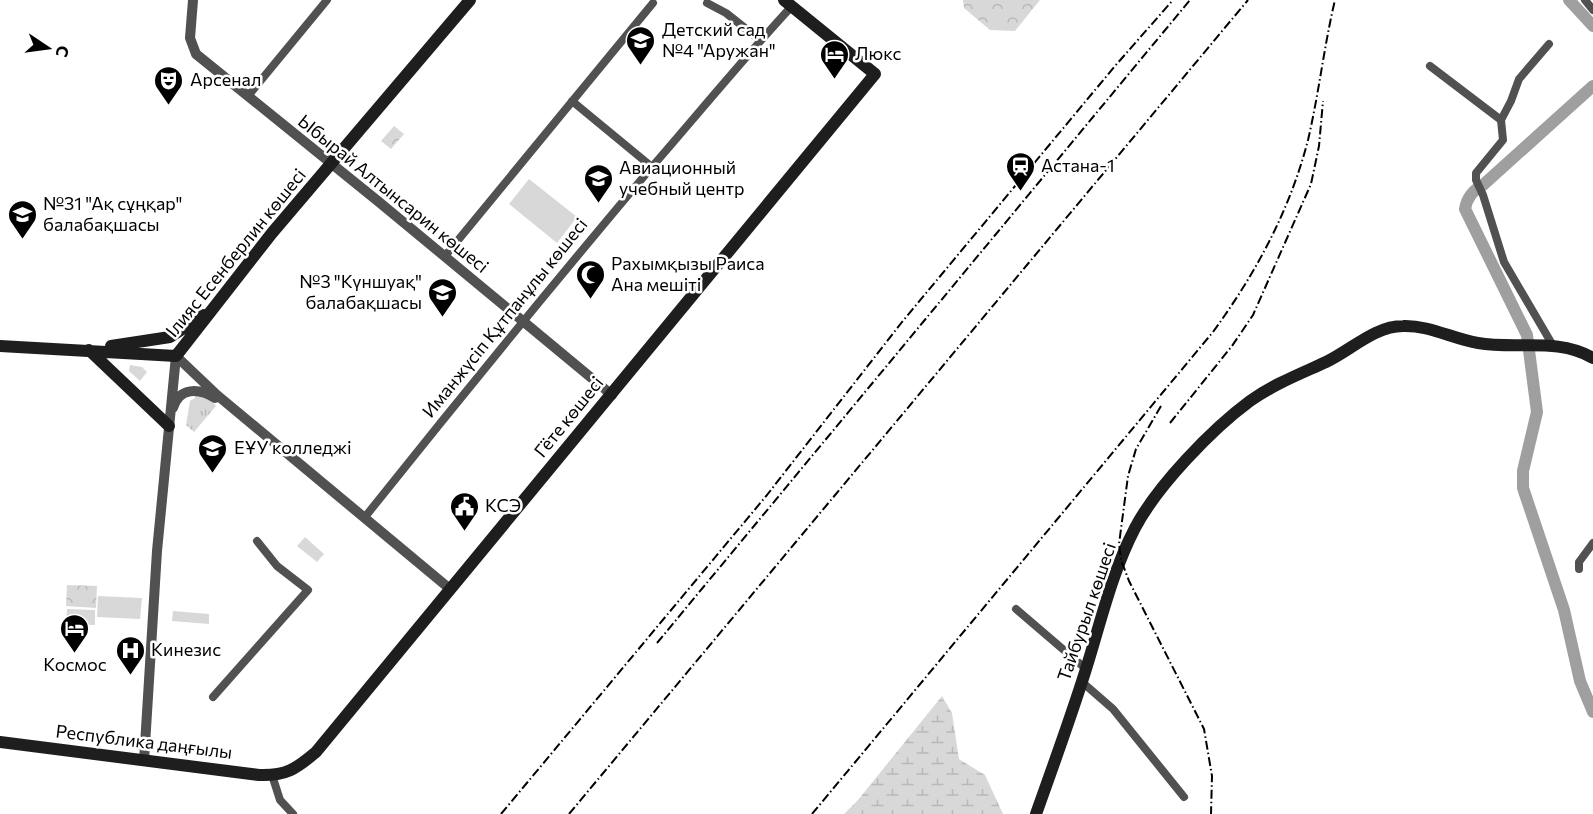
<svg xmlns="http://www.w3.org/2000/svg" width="1593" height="814" viewBox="0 0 1593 814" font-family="Commissioner,sans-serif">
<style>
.grass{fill:url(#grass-tufts)}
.wetland{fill:url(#wetland-marsh)}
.park{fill:url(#park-crowns)}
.garden{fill:#d8d8d8}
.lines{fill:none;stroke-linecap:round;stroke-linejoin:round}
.river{stroke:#9f9f9f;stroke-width:12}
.minor{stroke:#515151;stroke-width:8}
.tertiary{stroke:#515151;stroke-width:10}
.secondary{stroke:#1e1e1e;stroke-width:12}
.rail{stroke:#000;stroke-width:2;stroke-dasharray:9 3 1.5 3;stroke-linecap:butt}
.labels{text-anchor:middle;stroke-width:5;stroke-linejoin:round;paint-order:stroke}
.poi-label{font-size:18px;fill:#000;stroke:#fff;text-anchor:start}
.street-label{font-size:18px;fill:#000;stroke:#fff}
</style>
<defs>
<pattern id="grass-tufts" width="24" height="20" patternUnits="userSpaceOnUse" patternTransform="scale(1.5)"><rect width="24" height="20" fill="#d8d8d8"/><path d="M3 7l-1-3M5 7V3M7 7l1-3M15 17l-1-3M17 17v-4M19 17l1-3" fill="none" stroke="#b8b8b8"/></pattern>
<pattern id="wetland-marsh" width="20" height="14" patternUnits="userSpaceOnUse" patternTransform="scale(1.5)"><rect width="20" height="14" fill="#d8d8d8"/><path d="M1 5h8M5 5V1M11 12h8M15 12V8" fill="none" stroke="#b8b8b8"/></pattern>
<pattern id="park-crowns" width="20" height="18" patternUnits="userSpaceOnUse" patternTransform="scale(1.5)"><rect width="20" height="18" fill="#d8d8d8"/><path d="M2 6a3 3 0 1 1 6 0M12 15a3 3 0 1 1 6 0" fill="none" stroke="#b8b8b8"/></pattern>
</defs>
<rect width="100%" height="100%" fill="#fff"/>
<path class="grass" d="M130,365L142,367L147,372L140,381L129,371Z
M194,394H205L216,406L194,432L186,425L190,401L195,398Z"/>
<path class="wetland" d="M942,696L952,713L959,759L985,775L1003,814H844L858,800Z"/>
<path class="park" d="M963,0H1040L1015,31L990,30L964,8Z
M394,126L404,134L391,149L381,141Z
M67,585L97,586L96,608L66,606Z"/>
<path class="garden" d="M529,179L577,217L557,243L509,204Z
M305,537L324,554L317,562L297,546Z
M98,596L142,598L140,619L97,617Z
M67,609L95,610V625L66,624Z
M173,611L209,614V624L172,621Z"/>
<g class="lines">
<path class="river" d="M1569,0L1593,26
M1593,86L1483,185C1473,190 1467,197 1465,209L1527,335L1537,412L1523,471V488L1564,610L1580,681L1593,712"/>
<path class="minor" d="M1585,0L1593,10
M707,3L726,13L760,40
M1430,66L1501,120L1503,140L1476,173V180L1483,195L1504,262L1552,344
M248,96L327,0
M572,101L652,167
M1501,120L1511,101L1519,79L1549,44
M445,256L653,3
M365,517C459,399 554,283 651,168C698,114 743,59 792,6
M1579,569V562L1593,543
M1016,609L1086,669
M1082,682L1113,709L1184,797
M213,697L308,590L277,566L257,541
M272,775L280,800L293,814"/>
<path class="tertiary" d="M193,0L190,38L196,54L379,202L612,395
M176,356L217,395L450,589
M173,408C179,387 199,388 215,398
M144,761L157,551L176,356"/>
<path class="secondary" d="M0,346L176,356L272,233L470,0
M111,346L170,337L204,315
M89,350L169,426
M0,742L259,775C286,776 296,769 316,752L875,74L784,0
M1036,814C1053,766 1071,717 1086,669C1101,621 1112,572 1135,528C1157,486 1212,429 1250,401C1274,384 1300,374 1326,362C1351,350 1375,326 1403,326C1429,325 1453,339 1478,343C1517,350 1557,337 1593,358"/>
<path class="rail" d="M1161,406L1136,449L1128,476L1119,544L1121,560L1129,581L1204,729L1212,776L1211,814
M1170,423L1232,346L1253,315L1311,184L1319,146L1323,101
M657,643L1190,0
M501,814L767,495L902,322L1115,66L1173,0
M569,814L1248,0
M812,814L1213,332C1256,273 1290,210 1308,140C1319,93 1324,46 1335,0"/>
</g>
<defs>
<symbol id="school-pin" viewBox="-11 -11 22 30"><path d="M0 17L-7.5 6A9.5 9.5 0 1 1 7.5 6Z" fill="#000" stroke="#fff"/><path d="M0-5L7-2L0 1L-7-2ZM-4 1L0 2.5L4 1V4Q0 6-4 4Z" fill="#fff"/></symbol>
<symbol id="hotel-pin" viewBox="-11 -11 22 30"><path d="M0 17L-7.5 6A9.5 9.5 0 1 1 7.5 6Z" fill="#000" stroke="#fff"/><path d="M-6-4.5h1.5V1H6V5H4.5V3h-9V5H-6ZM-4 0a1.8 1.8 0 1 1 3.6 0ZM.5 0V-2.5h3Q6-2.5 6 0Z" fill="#fff"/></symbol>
<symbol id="theatre-pin" viewBox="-11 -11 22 30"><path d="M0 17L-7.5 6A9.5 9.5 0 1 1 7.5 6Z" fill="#000" stroke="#fff"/><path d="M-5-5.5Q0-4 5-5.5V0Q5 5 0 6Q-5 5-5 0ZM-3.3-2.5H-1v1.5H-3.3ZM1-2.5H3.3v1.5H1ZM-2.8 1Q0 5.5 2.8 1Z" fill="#fff"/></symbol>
<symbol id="station-pin" viewBox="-11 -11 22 30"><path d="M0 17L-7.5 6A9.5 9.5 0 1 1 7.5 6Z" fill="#000" stroke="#fff"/><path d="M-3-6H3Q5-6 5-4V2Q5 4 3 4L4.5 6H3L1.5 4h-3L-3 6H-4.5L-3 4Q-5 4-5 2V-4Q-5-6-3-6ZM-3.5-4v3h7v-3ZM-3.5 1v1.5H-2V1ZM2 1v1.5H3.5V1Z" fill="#fff"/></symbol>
<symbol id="university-pin" viewBox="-11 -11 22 30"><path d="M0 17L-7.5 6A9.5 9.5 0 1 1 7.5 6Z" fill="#000" stroke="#fff"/><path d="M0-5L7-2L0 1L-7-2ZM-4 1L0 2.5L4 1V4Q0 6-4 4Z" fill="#fff"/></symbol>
<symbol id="mosque-pin" viewBox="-11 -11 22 30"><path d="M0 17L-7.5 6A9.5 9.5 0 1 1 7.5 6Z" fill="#000" stroke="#fff"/><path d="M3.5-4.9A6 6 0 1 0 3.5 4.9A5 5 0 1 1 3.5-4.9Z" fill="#fff"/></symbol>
<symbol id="civic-pin" viewBox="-11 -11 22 30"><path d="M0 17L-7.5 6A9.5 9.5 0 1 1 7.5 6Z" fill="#000" stroke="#fff"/><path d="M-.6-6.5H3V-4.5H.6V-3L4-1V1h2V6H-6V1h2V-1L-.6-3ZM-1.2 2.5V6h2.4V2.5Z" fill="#fff"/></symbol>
<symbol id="hospital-pin" viewBox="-11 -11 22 30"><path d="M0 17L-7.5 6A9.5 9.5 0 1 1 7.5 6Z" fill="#000" stroke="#fff"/><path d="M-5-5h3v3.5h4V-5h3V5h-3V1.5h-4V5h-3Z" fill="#fff"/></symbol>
</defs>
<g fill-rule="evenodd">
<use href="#school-pin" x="624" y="24" width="33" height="45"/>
<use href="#hotel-pin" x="818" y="38" width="33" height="45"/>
<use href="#theatre-pin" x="152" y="64" width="33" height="45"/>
<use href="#station-pin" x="1004" y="150" width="33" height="45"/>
<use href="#university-pin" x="582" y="162" width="33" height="45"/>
<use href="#school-pin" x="6" y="198" width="33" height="45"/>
<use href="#mosque-pin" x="574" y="258" width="33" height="45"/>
<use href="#school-pin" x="426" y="276" width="33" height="45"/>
<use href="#university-pin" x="196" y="432" width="33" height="45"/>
<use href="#civic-pin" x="448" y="490" width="33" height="45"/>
<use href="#hotel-pin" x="58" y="612" width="33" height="45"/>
<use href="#hospital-pin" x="114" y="634" width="33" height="45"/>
</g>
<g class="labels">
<g class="poi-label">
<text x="662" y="36">Детский сад<tspan x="662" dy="21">№4 "Аружан"</tspan></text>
<text x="855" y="60">Люкс</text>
<text x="190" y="86">Арсенал</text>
<text x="1041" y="172">Астана-1</text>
<text x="619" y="174">Авиационный<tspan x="619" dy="21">учебный центр</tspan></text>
<text x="43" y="210">№31 "Ақ сұңқар"<tspan x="43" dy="21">балабақшасы</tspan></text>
<text x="611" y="270">Рахымқызы Раиса<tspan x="611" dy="21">Ана мешіті</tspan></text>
<text x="422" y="288" text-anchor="end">№3 "Күншуақ"<tspan x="422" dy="21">балабақшасы</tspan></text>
<text x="234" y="454">ЕҰУ колледжі</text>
<text x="485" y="512">КСЭ</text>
<text x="151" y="656">Кинезис</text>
<text x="75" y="671" text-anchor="middle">Космос</text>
</g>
<g class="street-label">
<text transform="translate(393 194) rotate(39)" y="6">Ыбырай Алтынсарин көшесі</text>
<text transform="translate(236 253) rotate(-51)" y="6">Ілияс Есенберлин көшесі</text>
<text transform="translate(505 318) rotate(-51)" y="6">Иманжүсіп Құтпанұлы көшесі</text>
<text transform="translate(569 417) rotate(-51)" y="6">Гёте көшесі</text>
<text transform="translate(1087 612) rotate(-71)" y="6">Тайбурыл көшесі</text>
<text transform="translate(144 742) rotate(7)" y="6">Республика даңғылы</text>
</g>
</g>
<g transform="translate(48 48) rotate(103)" stroke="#ffffff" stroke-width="4.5" paint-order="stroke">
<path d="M0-4.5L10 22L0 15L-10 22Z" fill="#000000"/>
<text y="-9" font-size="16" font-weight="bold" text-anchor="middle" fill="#000000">С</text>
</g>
</svg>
